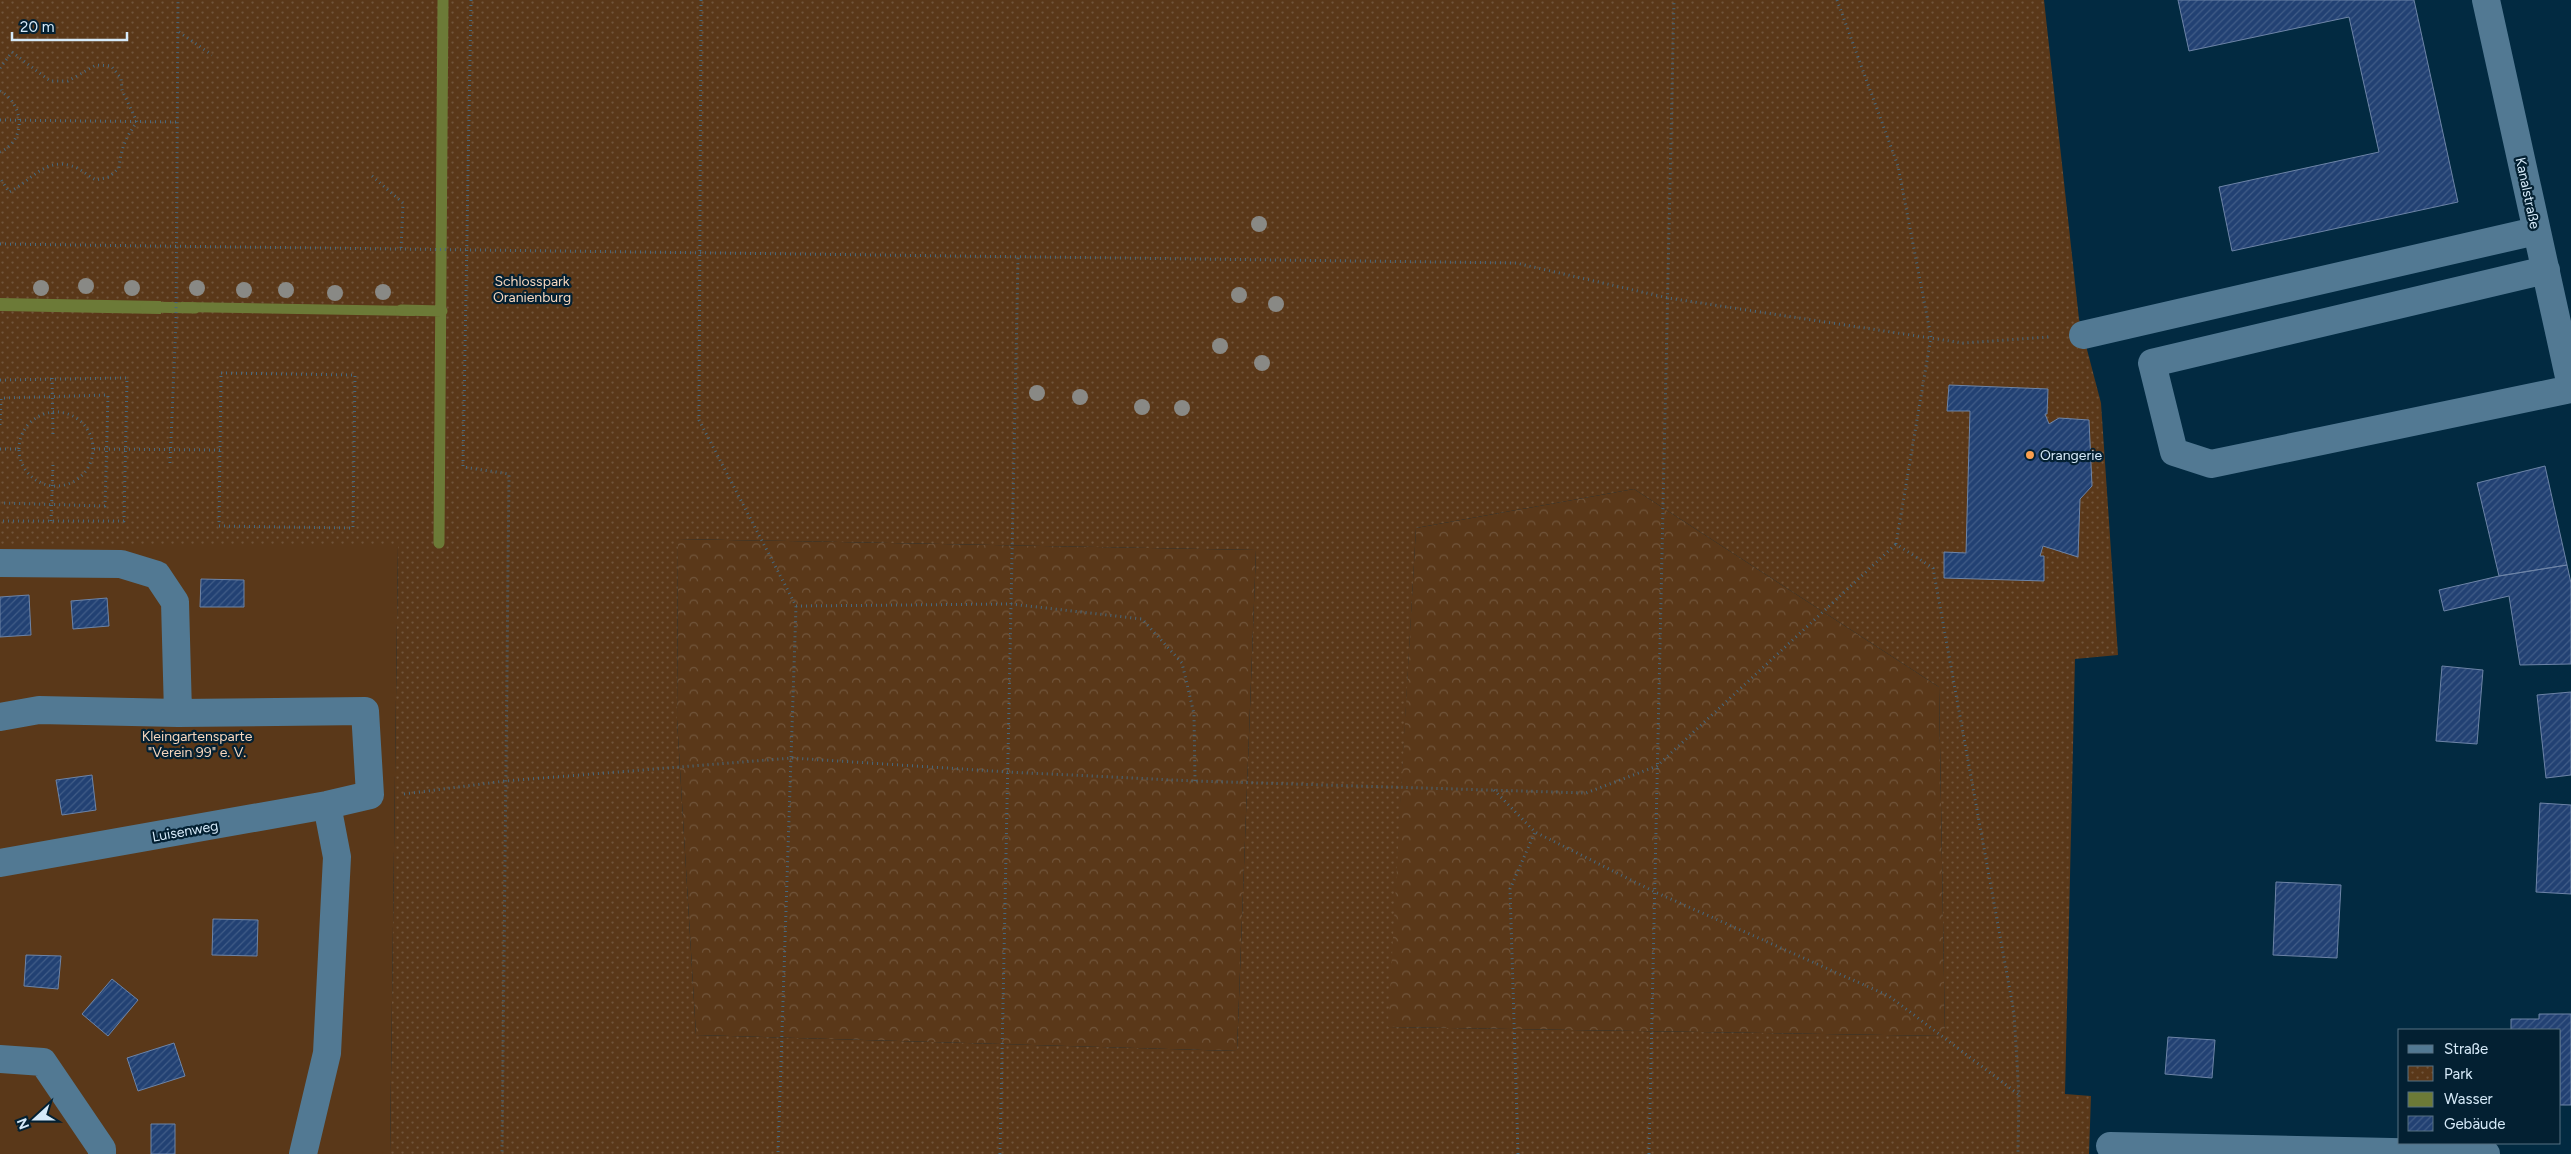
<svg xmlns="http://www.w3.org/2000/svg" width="2571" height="1154" viewBox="0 0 2571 1154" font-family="Figtree,sans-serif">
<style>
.green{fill:#5a3819}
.forest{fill:url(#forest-crowns)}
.park{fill:url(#park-dots);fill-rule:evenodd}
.water{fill:#6c7a37}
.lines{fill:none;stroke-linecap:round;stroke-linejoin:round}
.stream{stroke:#6c7a37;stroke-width:11}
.building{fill:url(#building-hatch);stroke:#6d84a7}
.path{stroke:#48697e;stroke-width:3;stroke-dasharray:1 4;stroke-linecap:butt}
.minor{stroke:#527993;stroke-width:28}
.tree{fill:#898985}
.poi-dot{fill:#fa9f4e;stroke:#032032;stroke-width:2}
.labels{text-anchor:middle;stroke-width:4.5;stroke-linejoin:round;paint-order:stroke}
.street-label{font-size:14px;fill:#d6eaf9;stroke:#032032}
.park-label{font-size:14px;fill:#f7d6bd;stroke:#032032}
.poi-label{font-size:14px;fill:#d6eaf9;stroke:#032032;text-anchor:start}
</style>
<defs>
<pattern id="forest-crowns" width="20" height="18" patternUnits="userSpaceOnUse" patternTransform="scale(1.25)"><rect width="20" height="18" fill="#5a3819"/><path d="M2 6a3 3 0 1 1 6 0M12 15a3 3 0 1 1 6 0" fill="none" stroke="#71553b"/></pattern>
<pattern id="park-dots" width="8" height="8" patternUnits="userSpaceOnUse" patternTransform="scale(1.25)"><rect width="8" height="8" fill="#5a3819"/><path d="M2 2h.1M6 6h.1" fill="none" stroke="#71553b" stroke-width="1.8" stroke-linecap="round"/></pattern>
<pattern id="building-hatch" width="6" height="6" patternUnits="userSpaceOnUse" patternTransform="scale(1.25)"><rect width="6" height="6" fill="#224173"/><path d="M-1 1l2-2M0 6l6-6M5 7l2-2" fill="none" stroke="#415d88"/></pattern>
</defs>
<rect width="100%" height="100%" fill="#022a41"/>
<path class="green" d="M0,546H398L390,1154H0Z"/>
<path class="forest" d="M1634,489L1939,687L1945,1036L1387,1027L1416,528Z
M678,539L1256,550L1237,1051L696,1035L677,719Z"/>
<path class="park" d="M0,0H2044L2079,319L2101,403L2118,655L2075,659L2065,1094L2091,1096L2089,1154H390L398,546H0ZM1634,489L1939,687L1945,1036L1388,1027L1416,528ZM678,539L1256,550L1237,1051L696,1035L677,719Z"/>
<path class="water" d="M0,298L161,301V314L0,311Z
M181,302L415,306V316L180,312Z"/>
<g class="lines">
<path class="stream" d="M146,307L195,308
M401,310L442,311
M439,543L443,0"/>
</g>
<path class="building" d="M2178,0H2414L2458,202L2232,251L2219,187L2379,152L2349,17L2189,51Z
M1949,385L2048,389L2047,414H2045L2049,424L2059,418L2089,420L2092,486L2080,499L2078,557L2043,546L2040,556H2044V581L1944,578V552L1966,553L1970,411H1947Z
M2545,466L2567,565L2499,576L2477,483Z
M2567,565L2571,583V664L2520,665L2509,596L2444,611L2439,590L2499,576Z
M201,579L244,580V607H200Z
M29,595L31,635L0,637V597Z
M107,598L109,626L73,629L71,601Z
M2442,666L2483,670L2477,744L2436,741Z
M2571,692V775L2546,778L2537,695Z
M92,775L96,810L62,815L56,780Z
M2540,803L2571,805V894L2536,892Z
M2276,882L2341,885L2337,958L2273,955Z
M213,919L258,920L257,956L212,955Z
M26,955L61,956L58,989L24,986Z
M112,979L138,1000L108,1036L82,1014Z
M2539,1014H2571V1105H2560V1030H2511V1019H2539Z
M2168,1037L2215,1040L2212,1078L2165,1074Z
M174,1043L185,1076L138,1091L127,1058Z
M151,1124H175V1154H151Z"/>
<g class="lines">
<path class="path" d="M471,0L463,467L509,474L502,1154
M701,0L699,420L796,606L778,1154
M1837,0L1898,166L1931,337L1896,544L1933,568L2014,1013L2019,1095L2018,1154
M179,32L212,55
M0,68L12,52L50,81H68L96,65L111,66L121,78L122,90L137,122C125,138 121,149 119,168L109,177L96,180C88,176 80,168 72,166C45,157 30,182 9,192L0,178
M0,91C24,104 27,140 0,152
M0,120L178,122
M372,176L403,203L401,249
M0,244L1516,263L1668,298L1963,343L2049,337
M221,373L355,375L353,528L219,526Z
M52,378L53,435
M0,380L127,378L124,521H0
M19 449a37 37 0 1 1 74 0a37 37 0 1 1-74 0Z
M0,425L1,398L108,395L105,506L0,503
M0,449H19
M94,449L220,450
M170,463L176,323L178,0
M51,521L53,464
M796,606L1011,604L1142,619L1182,663L1194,714L1195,781
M1494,790L1535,832L1655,892L1889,996L2018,1094
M404,794L505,781L792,758L1008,772L1195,781L1586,793L1657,766L1896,544
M1000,1154L1018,257
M1518,1154L1510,889L1535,832
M1649,1154L1674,0"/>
<path class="minor" d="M2486,0L2571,386
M2546,270L2152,363L2174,452L2211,464L2571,389
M2083,335L2536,231
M0,563L121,564L157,575L175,602L178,713L365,711L370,795L327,805L0,863
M0,717L39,710L178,713
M0,1059L43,1062L102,1149V1154
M2110,1146L2486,1154
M303,1154L327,1053L337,857L327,805"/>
</g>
<g class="tree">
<circle cx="1259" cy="224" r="8"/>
<circle cx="86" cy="286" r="8"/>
<circle cx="41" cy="288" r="8"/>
<circle cx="132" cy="288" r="8"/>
<circle cx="197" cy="288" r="8"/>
<circle cx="244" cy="290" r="8"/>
<circle cx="286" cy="290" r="8"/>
<circle cx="383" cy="292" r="8"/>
<circle cx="335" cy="293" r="8"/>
<circle cx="1239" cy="295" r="8"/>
<circle cx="1276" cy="304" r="8"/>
<circle cx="1220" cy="346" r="8"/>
<circle cx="1262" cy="363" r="8"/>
<circle cx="1037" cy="393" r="8"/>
<circle cx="1080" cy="397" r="8"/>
<circle cx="1142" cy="407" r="8"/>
<circle cx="1182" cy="408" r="8"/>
</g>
<circle class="poi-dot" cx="2030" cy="455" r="5"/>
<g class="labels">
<g class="street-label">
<text transform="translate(2528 193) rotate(78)" y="5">Kanalstraße</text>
<text transform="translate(185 831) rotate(-10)" y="5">Luisenweg</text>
</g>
<g class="park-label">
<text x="532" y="286">Schlosspark<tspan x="532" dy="16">Oranienburg</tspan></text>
<text x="197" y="741">Kleingartensparte<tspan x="197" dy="16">"Verein 99" e. V.</tspan></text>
</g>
<g class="poi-label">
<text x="2040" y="460">Orangerie</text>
</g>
</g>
<rect x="2398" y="1029" width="162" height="115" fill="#032032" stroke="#577182"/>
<rect x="2408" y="1045" width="25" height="8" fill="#527993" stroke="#577182"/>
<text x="2444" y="1054" font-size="15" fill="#d6eaf9">Straße</text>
<rect x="2408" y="1066" width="25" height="15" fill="url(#park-dots)" stroke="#577182"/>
<text x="2444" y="1079" font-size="15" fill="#d6eaf9">Park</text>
<rect x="2408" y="1092" width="25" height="15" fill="#6c7a37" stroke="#577182"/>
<text x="2444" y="1104" font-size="15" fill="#d6eaf9">Wasser</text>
<rect x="2408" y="1116" width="25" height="15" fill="url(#building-hatch)" stroke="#577182"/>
<text x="2444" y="1129" font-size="15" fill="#d6eaf9">Gebäude</text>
<g transform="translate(35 1119) rotate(249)" stroke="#032032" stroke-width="4" paint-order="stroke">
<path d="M0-4L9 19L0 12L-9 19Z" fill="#d6eaf9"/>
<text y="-8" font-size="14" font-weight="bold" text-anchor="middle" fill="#d6eaf9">N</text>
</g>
<path d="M12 32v8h115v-8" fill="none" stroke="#d6eaf9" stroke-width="2.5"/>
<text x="20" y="32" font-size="15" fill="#d6eaf9" stroke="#032032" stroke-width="4" paint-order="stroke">20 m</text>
</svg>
